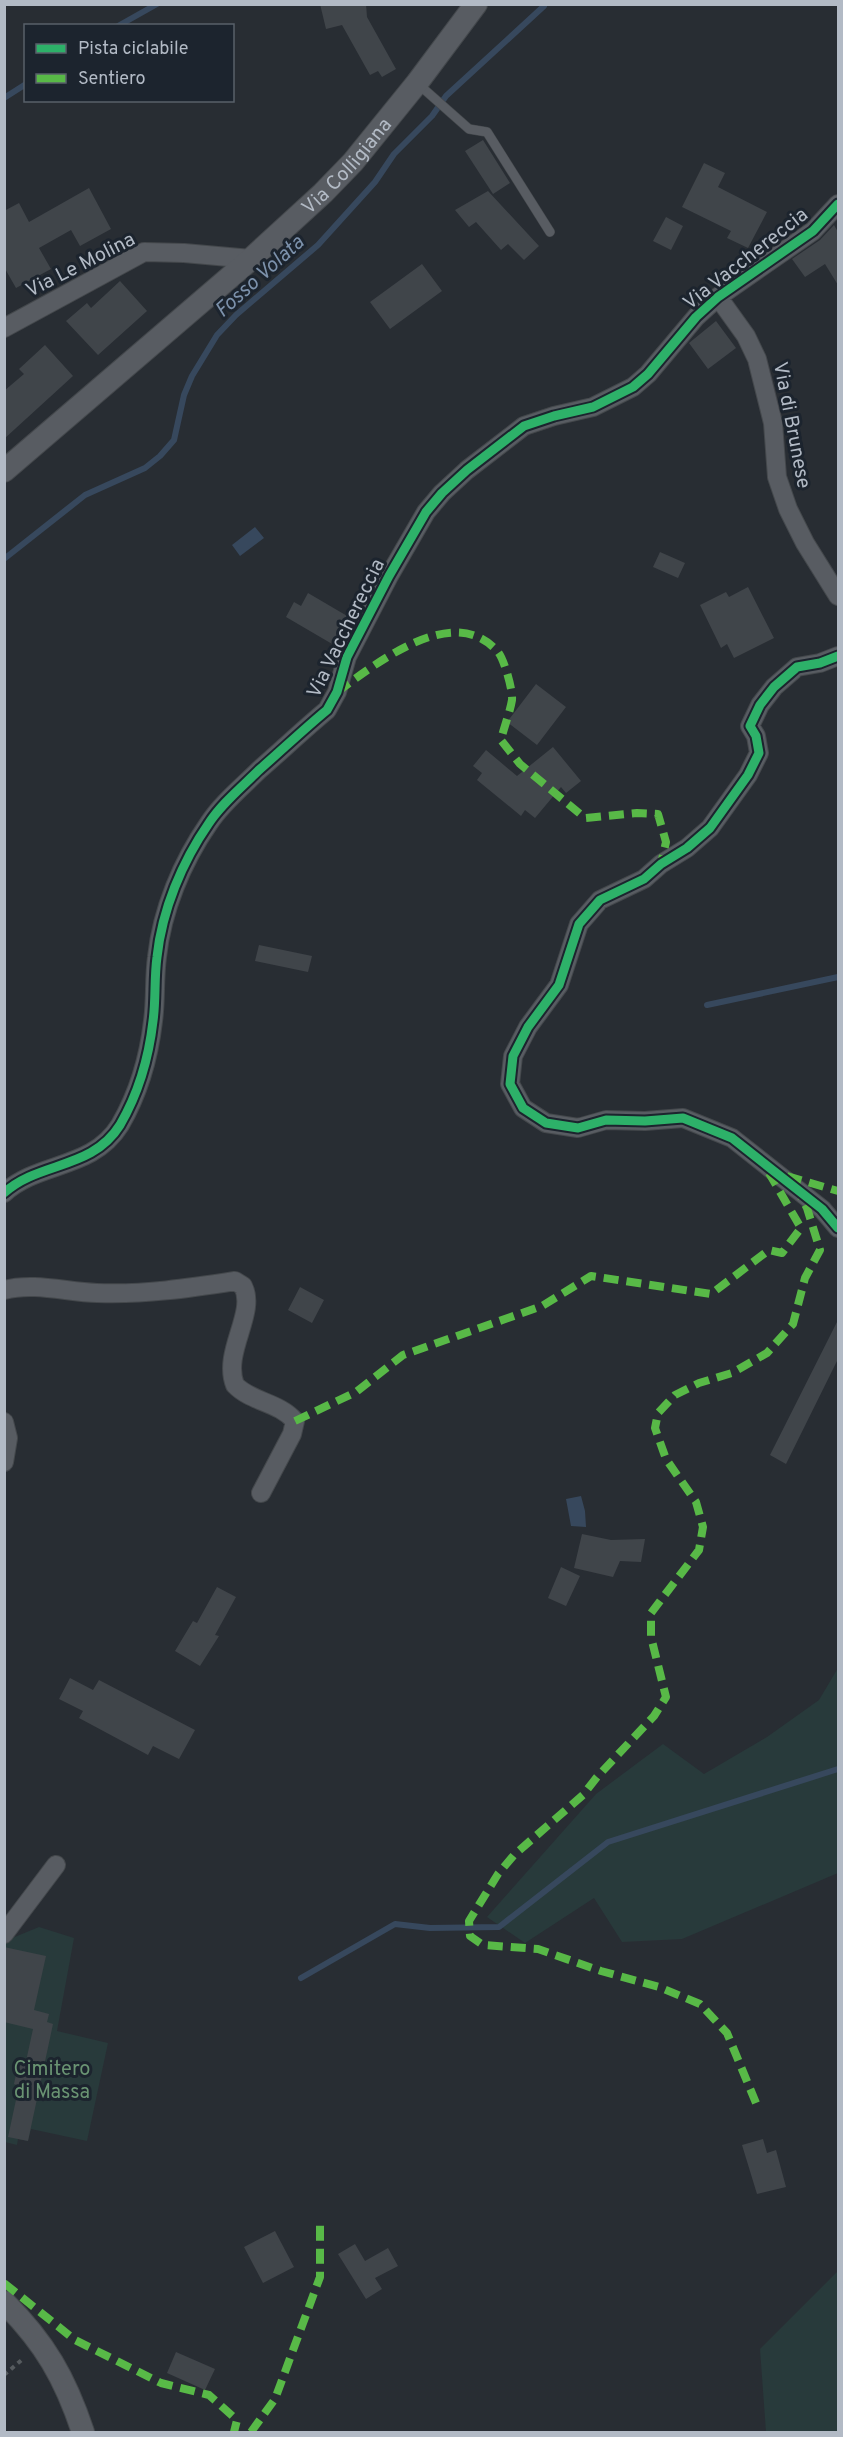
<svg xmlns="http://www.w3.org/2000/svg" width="843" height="2437" viewBox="0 0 843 2437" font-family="Overpass,sans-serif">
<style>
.green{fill:#283a3b}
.water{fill:#37485d}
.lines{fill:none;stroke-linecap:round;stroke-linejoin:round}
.stream{stroke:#37485d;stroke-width:6}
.building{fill:#40454a}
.service-casing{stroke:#44484c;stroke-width:10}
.minor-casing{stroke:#44484c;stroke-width:20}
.tertiary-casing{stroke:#44484c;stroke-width:24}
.path{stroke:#565b5f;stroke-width:4;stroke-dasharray:4.5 4.5;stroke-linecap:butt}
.service{stroke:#585c62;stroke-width:9}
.minor{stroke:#585c62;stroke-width:18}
.tertiary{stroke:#585c62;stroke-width:22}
.quiet{stroke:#58b947;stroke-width:8;stroke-dasharray:15 8;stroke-linecap:butt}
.cycleway-casing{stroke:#1c242e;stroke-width:13}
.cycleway{stroke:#2db169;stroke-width:9}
.labels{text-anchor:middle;stroke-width:6;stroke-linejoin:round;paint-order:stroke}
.street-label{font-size:20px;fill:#b2bac5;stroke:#1c242e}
.park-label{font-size:20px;fill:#6a9473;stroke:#1c242e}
.water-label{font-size:21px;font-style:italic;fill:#7c91ab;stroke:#1c242e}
</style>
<rect width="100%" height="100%" fill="#282d33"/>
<path class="green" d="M838,1668V1873L682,1939L622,1942L594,1898L525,1943L487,1917L596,1794L663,1744L704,1774L767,1737L819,1700Z
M39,1927L74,1938L57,2031L108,2043L87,2141L31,2129L28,2141L18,2139L17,2145L5,2142V1941Z
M838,2271V2432H766L760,2349Z"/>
<path class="water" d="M255,527L264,538L240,556L232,545Z
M581,1496L585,1511L586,1527L571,1526L566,1499Z"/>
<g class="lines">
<path class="stream" d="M118,26L157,4
M4,98L26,84
M4,559L85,495L145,468L160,456L174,440L184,395L192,376L217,335L236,315L318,245L375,182L394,154L432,116L446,96L544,6
M707,1005L838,977
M301,1978L395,1924L430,1928L499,1927L608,1842L838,1769"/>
</g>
<path class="building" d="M320,4H366L367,17L396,69L382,77L378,71L370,75L342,25L326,29Z
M483,140L510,183L493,194L465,151Z
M704,163L725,173L718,187L767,212L748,248L727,238L731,231L682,207Z
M89,188L111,229L80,246L71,230L39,248L51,269L16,288L4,267V211L19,203L29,222Z
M488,191L539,246L524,260L508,244L501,250L476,222L469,227L455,210Z
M666,217L683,226L671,250L653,241Z
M834,225L838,232V285L825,264L805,277L792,259L820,240Z
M422,264L442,291L390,329L370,302Z
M120,281L147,311L98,355L66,321L87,303L91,308Z
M716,321L736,348L708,369L689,343Z
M45,345L73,376L4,439V391L24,374L19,369Z
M660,552L685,563L678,578L653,567Z
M748,587L774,638L734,658L727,644L721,648L700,605L726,592L729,597Z
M308,593L354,620L339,648L286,617L294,602L301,606Z
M536,684L566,707L537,745L507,722Z
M553,747L581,781L566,793L561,787L535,818L525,810L521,816L477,780L482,773L473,766L486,750L517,776Z
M259,945L312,956L308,972L255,961Z
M300,1287L324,1300L312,1323L288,1310Z
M838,1320V1359L786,1464L770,1455Z
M582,1534L611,1540L645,1539L641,1562L620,1561L613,1577L574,1568Z
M561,1567L580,1576L566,1606L548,1598Z
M217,1587L236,1597L215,1635L219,1636L200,1666L175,1651L193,1621L197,1623Z
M70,1678L93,1690L99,1680L195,1730L179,1759L153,1746L148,1755L79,1718L83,1711L59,1699Z
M4,1947L46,1956L34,2010L49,2014L47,2022L53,2024L28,2141L8,2137L19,2086L14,2084L18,2065L25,2066L33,2029L4,2022Z
M763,2139L767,2153L776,2150L786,2187L757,2194L742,2145Z
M275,2231L294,2267L263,2283L244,2247Z
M355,2244L365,2261L388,2248L398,2266L375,2278L382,2289L366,2299L338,2254Z
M176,2352L215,2369L205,2390L167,2373Z"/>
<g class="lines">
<defs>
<path id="service" d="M417,83L469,129L487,132L550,232"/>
<path id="minor" d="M718,297L746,336L757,359L773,423L777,477L788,509L805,543L838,596
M4,328L144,252L184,253L251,259
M838,656L820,663L797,667L774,687L760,705L750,726L756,736L759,753L748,775L710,828L687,848L661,864L644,879L600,900L579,924L559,985L528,1027L513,1056L510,1084L523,1108L546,1123L578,1128L606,1120L645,1121L683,1118L732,1138L822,1209L838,1228
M4,1193C39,1161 92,1170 120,1125C138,1094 149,1056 153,1021C156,1000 154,979 157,957C162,910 182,862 209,823C222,803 242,787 259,770C282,750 304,729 327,710L337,692L347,657L389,576L426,512L442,493L467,470L524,426L554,416L593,407L633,387L648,374L696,317L718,297L813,231L838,204
M4,1290C34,1282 66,1292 97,1293C143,1295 190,1288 235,1281L243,1286C257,1313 222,1352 235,1385C251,1402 279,1402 295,1421L292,1434L261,1493
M4,1422L8,1438L4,1462
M4,1934L56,1865"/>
<g id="tertiary">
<path id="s1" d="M4,471L251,259L323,193L353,162L417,83L476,4"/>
<path d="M4,2302C45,2343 65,2378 83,2432"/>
</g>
</defs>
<use href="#service" class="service-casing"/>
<use href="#minor" class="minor-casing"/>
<use href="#tertiary" class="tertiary-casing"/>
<path class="path" d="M4,2375L24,2358"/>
<use href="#service" class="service"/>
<use href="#minor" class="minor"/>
<use href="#tertiary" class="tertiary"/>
<path class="quiet" d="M337,692C377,663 454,601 498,652C504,659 513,690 512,700C510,712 504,727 501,740L520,764L585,818L637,813L658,814L666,842L661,864
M787,1176L838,1191
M295,1421L356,1392L403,1355L542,1306L591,1276L711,1294L769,1250L782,1253L801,1228L769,1173
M756,2103L727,2033L700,2004L659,1987L601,1971L538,1949L483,1945L470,1936L469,1921L498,1874L514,1855L583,1795L597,1777L654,1716L666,1697L651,1637V1613L699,1550L703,1527L696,1502L666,1459L655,1428L658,1413L675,1395L699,1383L732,1373L767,1353L793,1324L805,1278L820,1250L807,1208L801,1197
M4,2283L75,2340L161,2383L209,2395L237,2420L234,2432
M251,2432L275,2399L320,2277V2219"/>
<defs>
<path id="cycleway" d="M838,656L820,663L797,667L774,687L760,705L750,726L756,736L759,753L748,775L710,828L687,848L661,864L644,879L600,900L579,924L559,985L528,1027L513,1056L510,1084L523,1108L546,1123L578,1128L606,1120L645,1121L683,1118L732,1138L822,1209L838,1228
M4,1193C39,1161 92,1170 120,1125C138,1094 149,1056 153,1021C156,1000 154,979 157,957C162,910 182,862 209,823C222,803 242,787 259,770C282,750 304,729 327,710L337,692L347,657L389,576L426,512L442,493L467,470L524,426L554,416L593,407L633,387L648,374L696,317L718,297L813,231L838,204"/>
</defs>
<use href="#cycleway" class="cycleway-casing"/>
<use href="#cycleway" class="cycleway"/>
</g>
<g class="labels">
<g class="street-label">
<text dy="7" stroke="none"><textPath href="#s1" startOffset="459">Via Colligiana</textPath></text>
<text transform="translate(745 258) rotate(-38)" y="7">Via Vacchereccia</text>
<text transform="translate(80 264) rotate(-27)" y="7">Via Le Molina</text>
<text transform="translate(793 425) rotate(79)" y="7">Via di Brunese</text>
<text transform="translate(345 628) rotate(-64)" y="7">Via Vacchereccia</text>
</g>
<g class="park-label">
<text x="52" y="2075">Cimitero<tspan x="52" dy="23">di Massa</tspan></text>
</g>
<g class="water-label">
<text transform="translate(259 276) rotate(-42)" y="7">Fosso Volata</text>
</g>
</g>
<rect width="843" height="2437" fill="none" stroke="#b2bac5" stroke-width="12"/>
<rect x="24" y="24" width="210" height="78" fill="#1c242e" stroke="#58606a" stroke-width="1.5"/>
<rect x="36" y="44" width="30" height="9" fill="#2db169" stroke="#58606a" stroke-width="1.5"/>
<text x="78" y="54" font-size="18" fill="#b2bac5">Pista ciclabile</text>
<rect x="36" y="74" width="30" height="9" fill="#58b947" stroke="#58606a" stroke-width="1.5"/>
<text x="78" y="84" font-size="18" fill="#b2bac5">Sentiero</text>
</svg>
